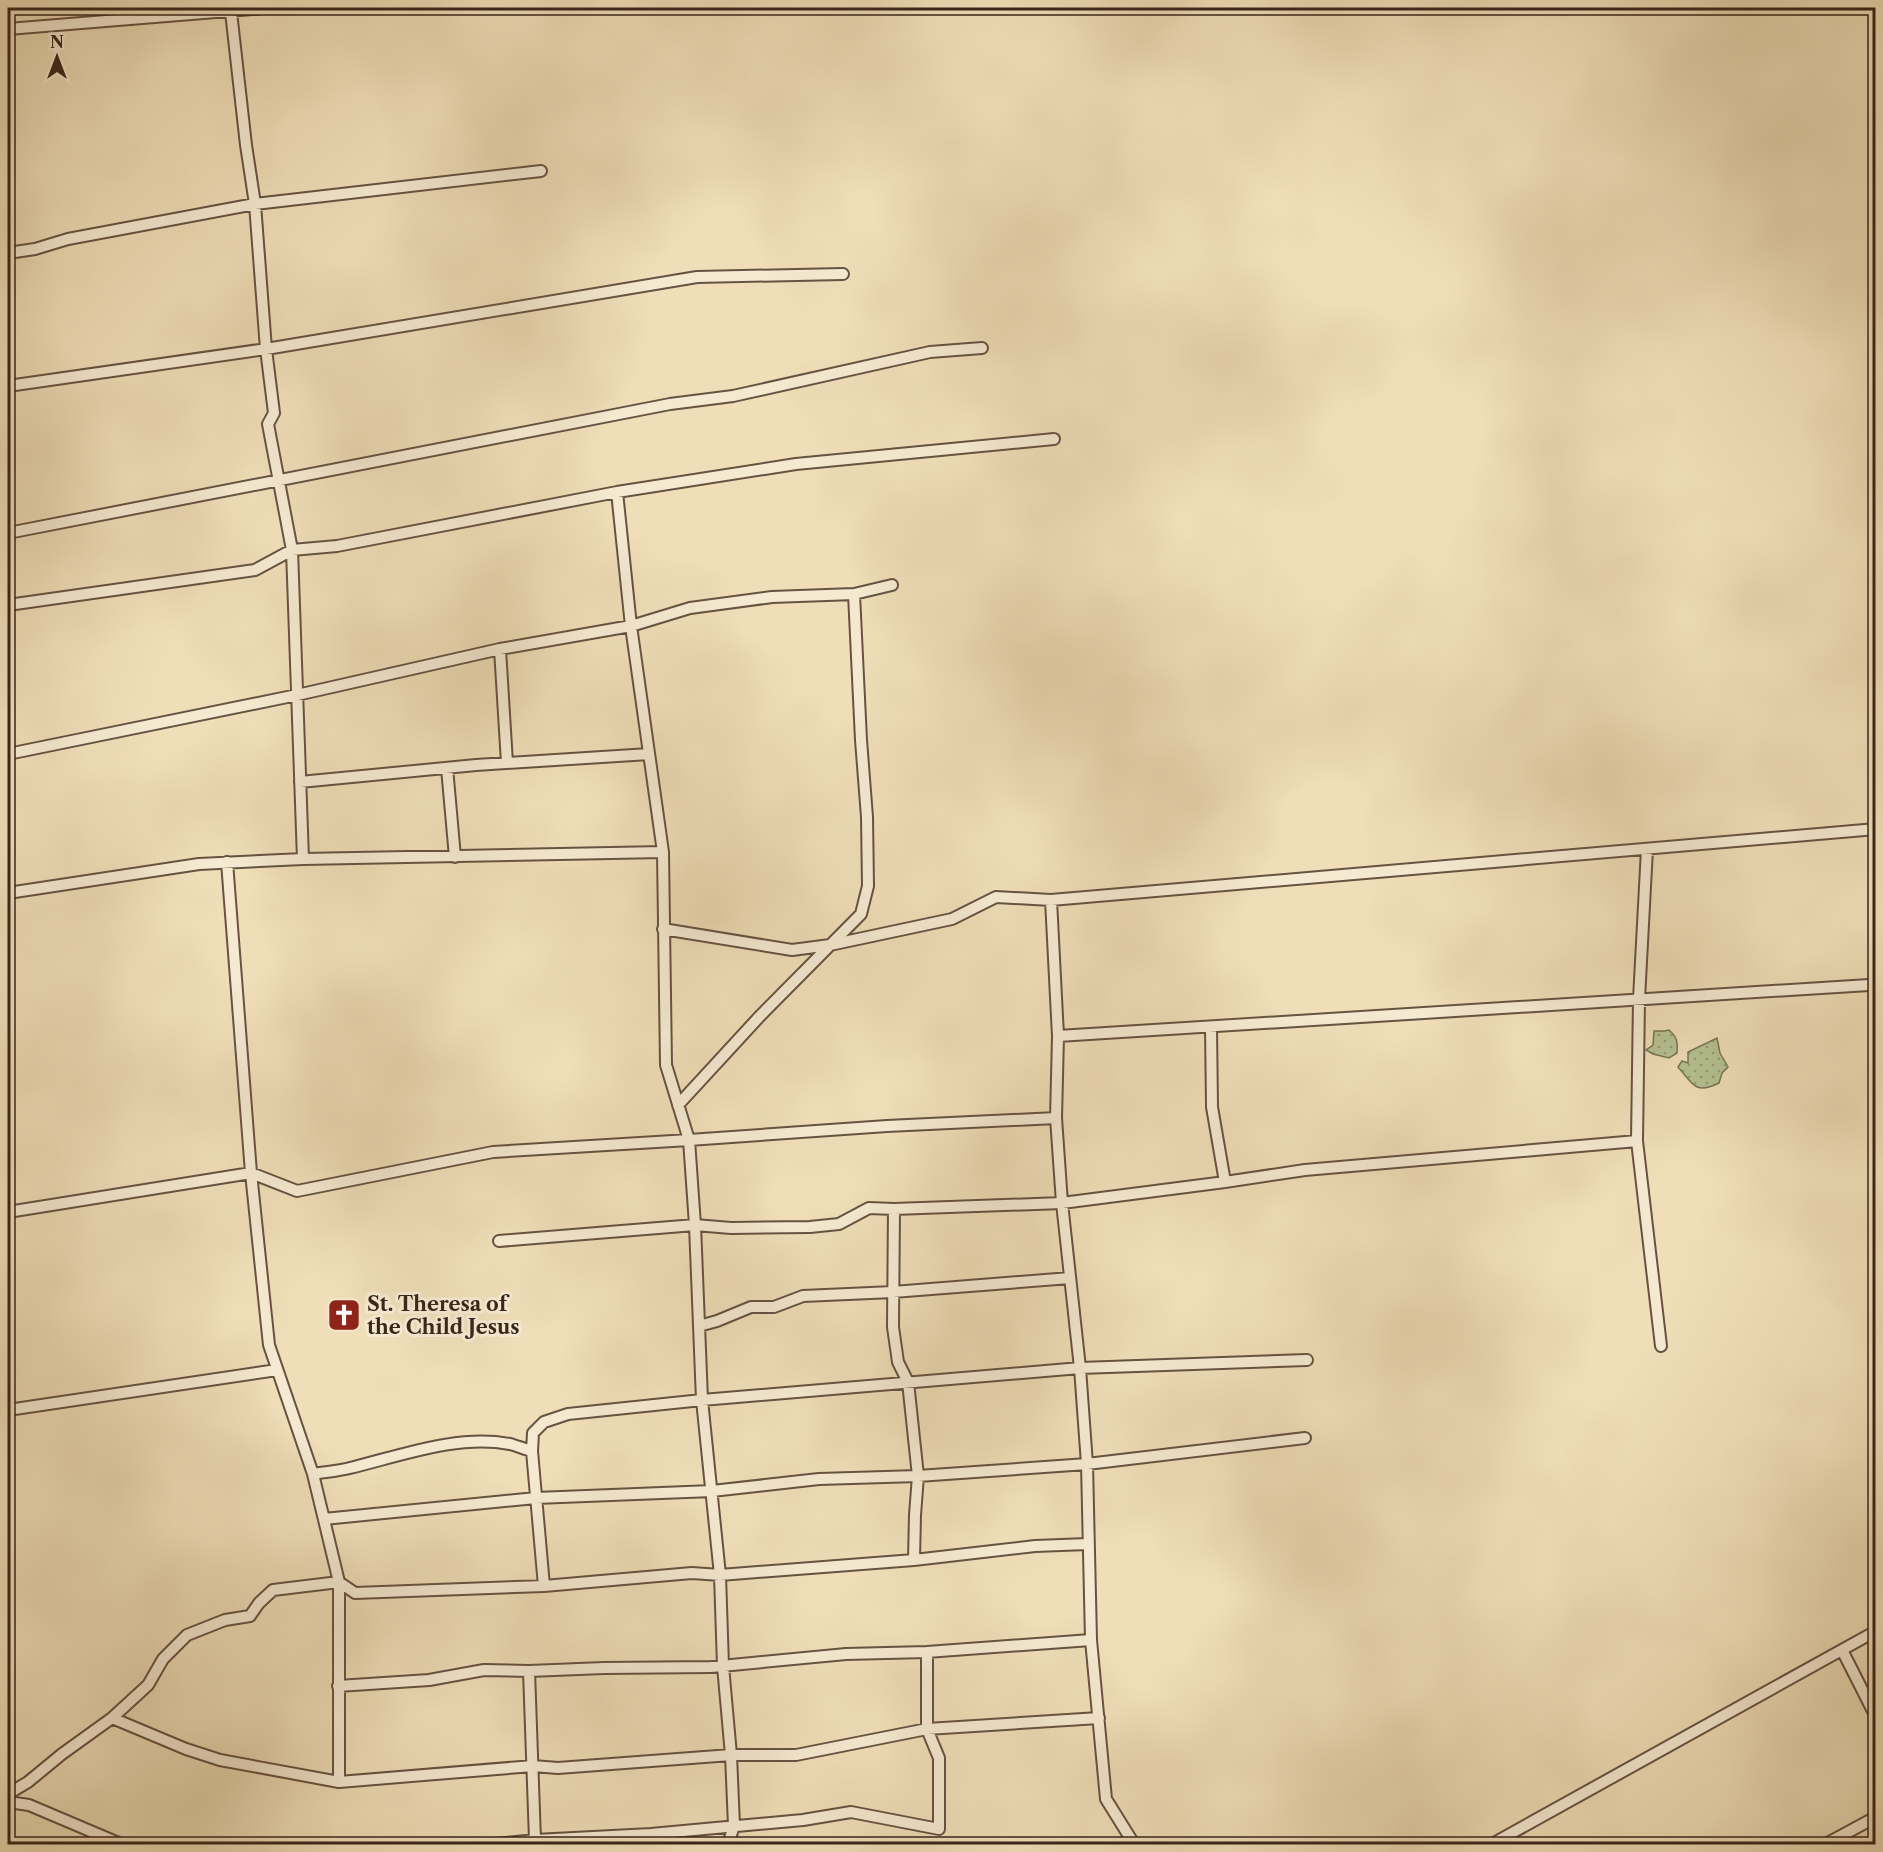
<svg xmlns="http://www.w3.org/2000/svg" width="1883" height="1852" viewBox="0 0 1883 1852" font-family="'Libre Caslon Text',serif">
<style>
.grass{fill:url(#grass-dots);stroke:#777456;stroke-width:1.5}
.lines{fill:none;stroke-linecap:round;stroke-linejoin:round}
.street-casing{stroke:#665342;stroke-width:14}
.street{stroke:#f5ead1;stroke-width:10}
.labels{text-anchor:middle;stroke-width:6;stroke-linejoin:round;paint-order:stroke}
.poi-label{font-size:20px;font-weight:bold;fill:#39251a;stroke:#f5ead1;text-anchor:start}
</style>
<defs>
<pattern id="grass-dots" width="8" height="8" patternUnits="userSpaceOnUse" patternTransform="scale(1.5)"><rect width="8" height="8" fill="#b5c292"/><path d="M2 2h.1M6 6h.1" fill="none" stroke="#949d76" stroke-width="1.8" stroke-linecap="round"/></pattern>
</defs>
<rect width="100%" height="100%" fill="#efdeb8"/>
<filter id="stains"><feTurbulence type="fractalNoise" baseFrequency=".00333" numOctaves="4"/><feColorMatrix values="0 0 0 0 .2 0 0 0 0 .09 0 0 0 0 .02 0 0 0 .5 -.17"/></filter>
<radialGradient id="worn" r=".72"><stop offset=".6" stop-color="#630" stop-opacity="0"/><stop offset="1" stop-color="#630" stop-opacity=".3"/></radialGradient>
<path class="grass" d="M1669,1030C1677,1037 1678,1042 1677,1053L1669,1058L1653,1054L1646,1050L1653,1045L1654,1031H1664Z
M1717,1038L1720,1053L1728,1067L1722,1073L1719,1083C1695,1095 1693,1084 1678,1067L1682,1061L1688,1063V1052Z"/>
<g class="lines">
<defs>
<path id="street" d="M231,12L246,145L255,204L266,349L274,413L268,424L292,550L303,859
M8,29L265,8
M8,253L35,249L68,239L255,204L541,171
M8,386L266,349L697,277L843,274
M617,492L631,626L663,852L666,1065L689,1140L887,1126L1056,1118L1062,1203L1080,1368L1087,1464L1091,1640L1106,1799L1134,1844
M8,533L670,404L733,396L930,352L982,348
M8,605L255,570L292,550L337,546L617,492L796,464L1054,439
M500,649L507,763
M8,754L297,695L500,649L631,626L690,608L772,597L854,594L892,585
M447,768L455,857
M300,782L476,765L649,754
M1647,849L1639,999L1637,1141L1661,1346
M227,862L251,1173L269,1345L313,1474L339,1582V1782
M8,893L199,864L303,859L663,852
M1051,900L1058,1036L1056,1118
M663,929L792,950L830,945L952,919L996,897L1051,900L1876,829
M1211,1027L1212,1107L1225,1182
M1058,1036L1869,985
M678,1105L759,1017L861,914L868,886L867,817L861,740L854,594
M894,1209L893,1327L898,1362L908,1382L918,1476L915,1515L914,1560
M8,1212L251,1173L297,1191L493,1152L689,1140L695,1225L702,1400L720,1575L723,1666L731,1755L734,1826L728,1844
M499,1241L695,1225L731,1228L810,1227L839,1224L869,1208L894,1209L1062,1203L1225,1182L1305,1170L1637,1141
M699,1326L717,1321L751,1307H774L803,1296L893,1292L1070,1278
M8,1410L277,1370
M313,1474C325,1472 338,1471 350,1468C400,1456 457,1434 510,1444C517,1446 525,1449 532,1451
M324,1519L536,1498L712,1491L819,1479L918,1476L1087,1464L1305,1438
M544,1586L692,1573L720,1575L914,1560L1035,1546L1088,1544
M1842,1650L1876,1717
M529,1671L535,1840
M338,1686L429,1680L484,1670L529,1671L604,1668L711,1667L846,1654L927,1652
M112,1718L186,1749L220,1760L339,1782L533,1766L558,1768L731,1755H796L927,1729V1652L1091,1640
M8,1794L28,1782L62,1754L112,1718L148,1685L163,1659L187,1635L225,1620L250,1616L259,1603L273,1590L339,1582L355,1593L544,1586L532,1451L533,1433L544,1422L568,1414L702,1400L1080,1368L1307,1360
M8,1802L29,1805L121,1844
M497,1844L535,1840L651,1834L803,1820L851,1812L939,1829V1758L927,1729L1099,1718
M1492,1844L1876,1631
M1826,1844L1876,1817"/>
</defs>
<use href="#street" class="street-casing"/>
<use href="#street" class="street"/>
</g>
<defs>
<symbol id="church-square" viewBox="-11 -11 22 22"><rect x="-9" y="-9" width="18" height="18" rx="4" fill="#8f2418" stroke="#f5ead1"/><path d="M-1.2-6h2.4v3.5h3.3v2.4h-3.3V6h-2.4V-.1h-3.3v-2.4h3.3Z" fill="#fff"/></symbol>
</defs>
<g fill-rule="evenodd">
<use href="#church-square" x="325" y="1296" width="38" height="38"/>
</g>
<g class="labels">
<g class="poi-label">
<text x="367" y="1311">St. Theresa of<tspan x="367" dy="23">the Child Jesus</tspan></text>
</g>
</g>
<rect width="1883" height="1852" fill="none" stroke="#efdeb8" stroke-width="30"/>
<rect x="9" y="9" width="1865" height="1834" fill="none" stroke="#39251a" stroke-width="3"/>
<rect x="15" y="15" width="1853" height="1822" fill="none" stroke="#39251a" stroke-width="1.5"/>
<g transform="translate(57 57)" stroke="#f5ead1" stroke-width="4.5" paint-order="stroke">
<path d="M0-4.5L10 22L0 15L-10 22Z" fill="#39251a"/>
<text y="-9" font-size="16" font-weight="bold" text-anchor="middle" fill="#39251a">N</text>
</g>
<rect width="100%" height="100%" filter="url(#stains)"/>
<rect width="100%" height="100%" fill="url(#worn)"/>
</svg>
